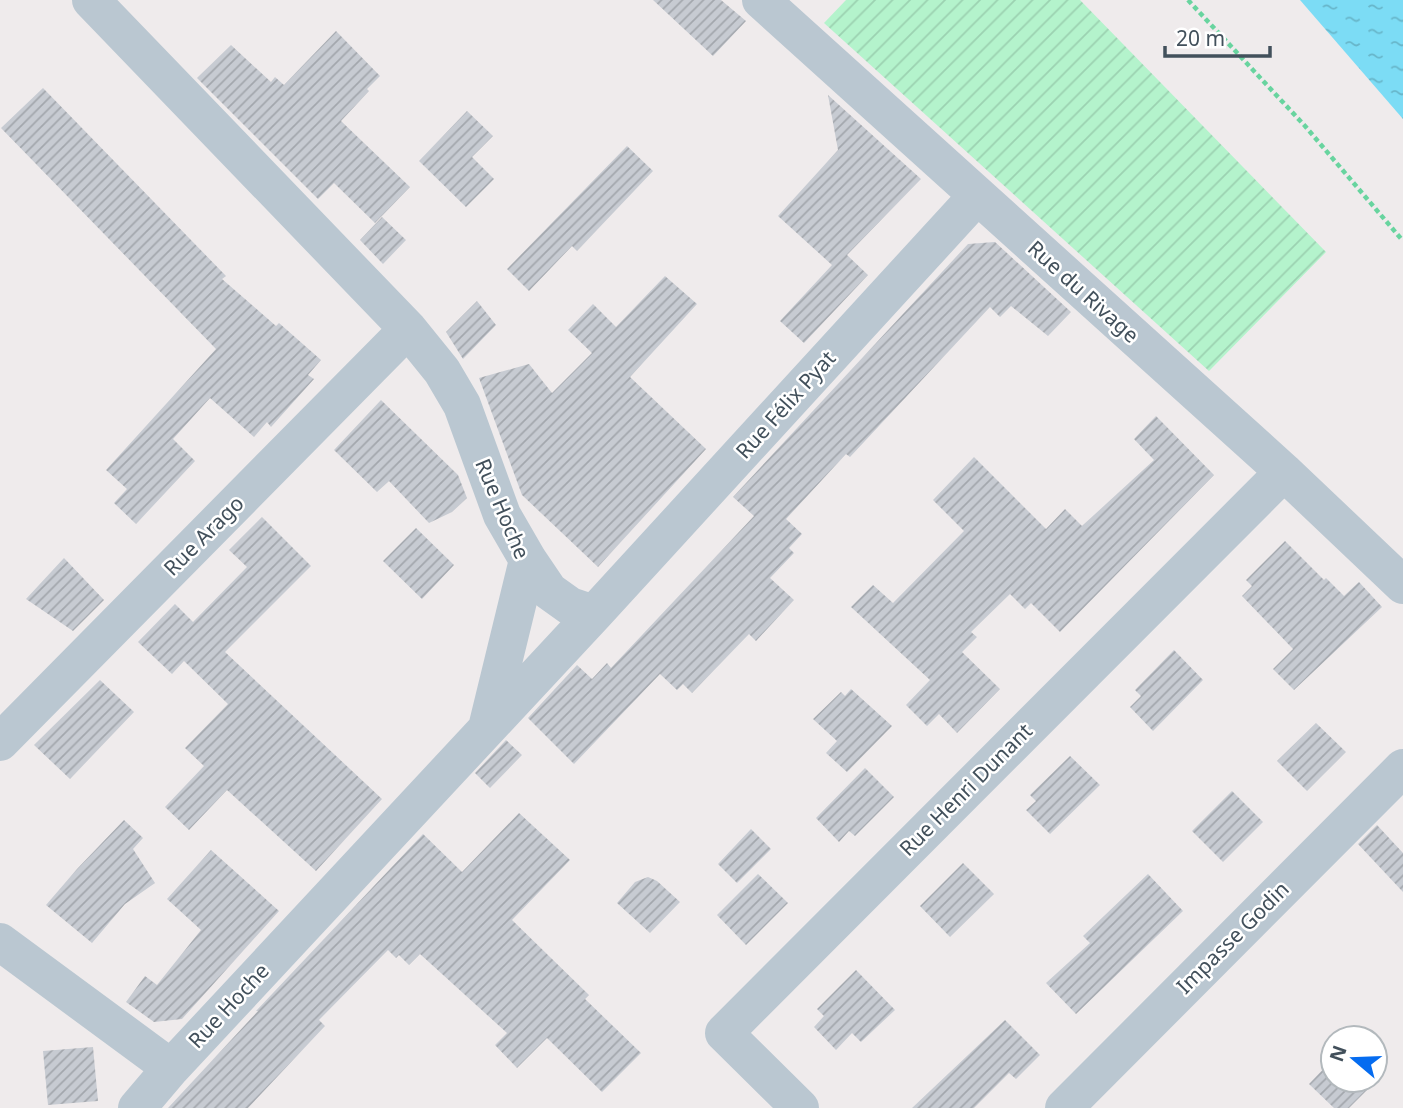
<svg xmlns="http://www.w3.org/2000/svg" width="1403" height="1108" viewBox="0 0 1403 1108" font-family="'Noto Sans',sans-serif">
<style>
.garden{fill:url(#garden-furrows)}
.water{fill:url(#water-ripples)}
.building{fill:url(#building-hatch)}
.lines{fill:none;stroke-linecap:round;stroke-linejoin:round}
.path{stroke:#68d49f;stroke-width:4.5;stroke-dasharray:5 3.5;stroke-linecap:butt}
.minor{stroke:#bac7d1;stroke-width:38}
.labels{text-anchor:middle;stroke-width:5;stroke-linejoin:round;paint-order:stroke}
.street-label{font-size:21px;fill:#42505b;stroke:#fff}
</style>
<defs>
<pattern id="garden-furrows" width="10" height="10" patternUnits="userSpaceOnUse" patternTransform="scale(1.75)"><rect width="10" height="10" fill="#b4f3cc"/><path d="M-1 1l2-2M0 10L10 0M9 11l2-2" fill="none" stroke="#9cd2b1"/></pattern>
<pattern id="water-ripples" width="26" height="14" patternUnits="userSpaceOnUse" patternTransform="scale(1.75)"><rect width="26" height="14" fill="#7cdcf5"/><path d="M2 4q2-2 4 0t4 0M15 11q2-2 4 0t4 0" fill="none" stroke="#67b5c9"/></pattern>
<pattern id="building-hatch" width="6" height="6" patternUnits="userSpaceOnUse" patternTransform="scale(1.75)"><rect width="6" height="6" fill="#c7cbd2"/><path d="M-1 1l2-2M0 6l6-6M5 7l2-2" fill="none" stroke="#a3a7ad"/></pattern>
</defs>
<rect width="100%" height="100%" fill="#efebec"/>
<path class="garden" d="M846,0H1080L1326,252L1209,371L824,23Z"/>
<path class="water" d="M1300,0H1403V119Z"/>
<path class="building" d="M653,0H721L746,21L713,56Z
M336,31L380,76L367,89L369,91L341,121L410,187L375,223L334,183L318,199L197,78L231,45L271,82L275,77L284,85Z
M43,88L226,276L222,279L276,326L279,323L321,360L308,375L314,379L271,427L267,422L254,437L210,398L173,439L195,461L136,524L114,503L127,489L106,470L216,349L1,128Z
M828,95L921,179L847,255L868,275L804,343L780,321L832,265L778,216L838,150Z
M467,111L493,136L472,157L494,179L466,207L419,161Z
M627,146L653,171L577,251L572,246L529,291L507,269Z
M382,217L406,240L383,264L360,240Z
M995,242L1071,312L1048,336L1011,306L1000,317L990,307L850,457L846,454L786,519L802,534L789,548L794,553L770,578L794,600L756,641L749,634L692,693L683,684L677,690L660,674L574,764L528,718L577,665L592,679L607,663L611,668L754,516L733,497L968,244Z
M665,276L697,304L630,377L706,449L598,567L522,495L479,378L529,364L552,393L592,353L568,330L593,304L616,327Z
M477,301L496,325L463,359L446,332Z
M381,400L458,475L467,498L452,512L429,523L389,481L377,492L334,450Z
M1156,416L1214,475L1060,632L1031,603L1025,609L1010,594L971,632L977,637L962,652L1000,689L957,733L939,714L927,726L906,705L930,680L851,607L873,585L893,603L964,531L933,500L974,457L1046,529L1065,509L1082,526L1154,460L1134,439Z
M262,517L311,566L225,652L382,799L316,871L227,790L189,830L165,807L204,766L185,748L228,704L184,661L172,674L138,642L175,604L193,622L247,567L229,550Z
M416,528L454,565L422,599L383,561Z
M1285,541L1324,580L1326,578L1344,596L1359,582L1382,607L1294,690L1273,669L1293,649L1242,596L1252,586L1246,580Z
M64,558L104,600L73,631L26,599Z
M1174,650L1203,680L1153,731L1130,707L1141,696L1135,690Z
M100,680L134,712L70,779L34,745Z
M851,689L892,726L847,772L826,753L837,741L813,719L841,692L845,696Z
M1316,723L1346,752L1307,791L1277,761Z
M506,740L522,755L490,788L475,773Z
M1070,756L1100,785L1050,834L1026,810L1036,801L1030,795Z
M865,768L894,797L855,836L849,831L839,842L816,818Z
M1232,791L1263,822L1223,862L1192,831Z
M519,813L570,860L512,920L589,995L585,999L641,1053L602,1092L547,1038L517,1068L495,1045L507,1033L420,954L409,965L399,955L396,958L388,950L319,1020L325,1026L248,1108H168L258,1011H256L423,834L462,872Z
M124,820L143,838L133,849L155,883L125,904L92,943L46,905L77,869Z
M1377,825L1403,853V892L1358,844Z
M751,829L771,849L737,883L718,864Z
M211,850L279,911L182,1019L154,1022L126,1002L145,976L157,985L201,930L167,899Z
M963,863L994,894L950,937L920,906Z
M758,874L788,903L746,945L717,915Z
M1148,874L1183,911L1076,1014L1046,983L1090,943L1083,936Z
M648,877L657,881L680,902L650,933L617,903L635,882Z
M856,970L895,1010L861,1042L852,1033L836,1050L814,1027L824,1016L817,1009Z
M1005,1020L1040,1055L1016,1079L1009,1073L974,1108H912Z
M93,1047L98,1101L48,1105L43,1051Z
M1333,1059V1080H1371L1364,1087L1367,1090L1349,1108H1334L1309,1084Z"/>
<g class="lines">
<path class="path" d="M1188,0L1305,126L1403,241"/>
<path class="minor" d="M91,0L408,329L442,371L462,405L502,515L528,560L549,591L570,606L594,614
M761,0L1284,472L1403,585
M487,728L528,560
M0,742L408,329
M0,942L171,1068
M137,1108L171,1068L594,614L977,196
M800,1108L724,1033L1284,472
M1064,1108L1403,768"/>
</g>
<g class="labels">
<g class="street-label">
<text transform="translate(1083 292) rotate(42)" y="7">Rue du Rivage</text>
<text transform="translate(786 405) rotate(-48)" y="7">Rue Félix Pyat</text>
<text transform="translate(502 509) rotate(67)" y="7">Rue Hoche</text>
<text transform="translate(204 536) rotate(-45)" y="7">Rue Arago</text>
<text transform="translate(966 790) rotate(-45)" y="7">Rue Henri Dunant</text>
<text transform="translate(1233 938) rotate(-45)" y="7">Impasse Godin</text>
<text transform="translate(229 1006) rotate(-47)" y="7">Rue Hoche</text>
</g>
</g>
<g transform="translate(1354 1059) rotate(289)"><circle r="33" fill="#ffffff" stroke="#b3b9bd" stroke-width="2"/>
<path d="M0-5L12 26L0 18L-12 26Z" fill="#056cf0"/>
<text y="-10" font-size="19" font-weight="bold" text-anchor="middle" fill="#42505b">N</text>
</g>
<path d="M1165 46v10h105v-10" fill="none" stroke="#42505b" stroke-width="3.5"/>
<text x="1176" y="46" font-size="21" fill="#42505b" stroke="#ffffff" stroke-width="5" paint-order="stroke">20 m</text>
</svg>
